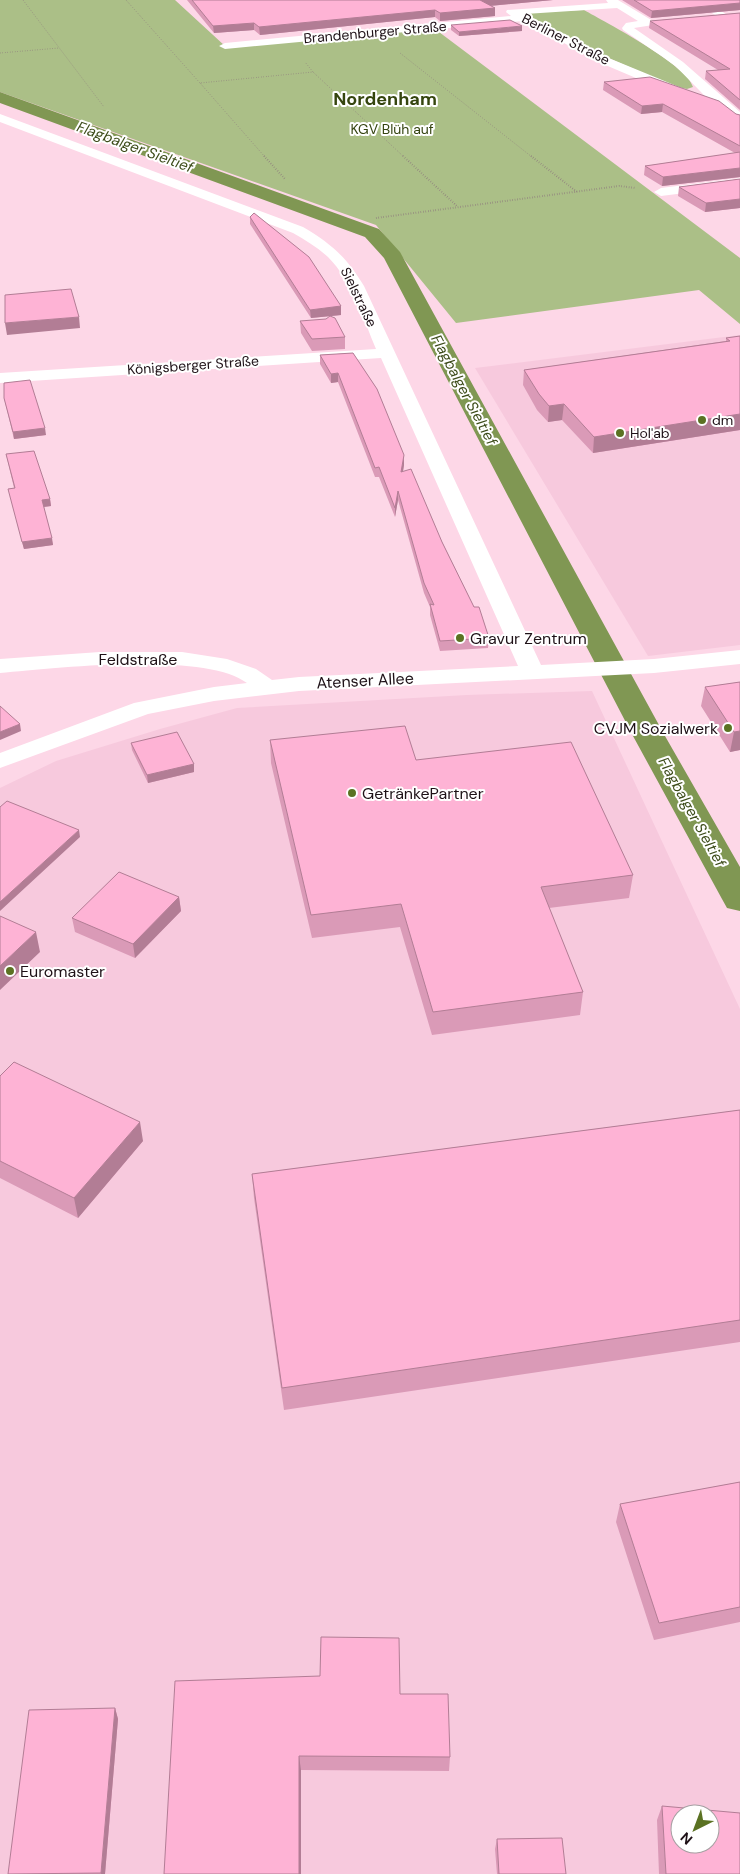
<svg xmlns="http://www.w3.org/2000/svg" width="740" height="1874" viewBox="0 0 740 1874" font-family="'DM Sans',sans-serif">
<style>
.built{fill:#f7c9dd;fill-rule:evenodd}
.green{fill:#abbf87}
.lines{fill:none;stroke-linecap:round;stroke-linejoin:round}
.canal{fill:#809753;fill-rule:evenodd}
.path-far1{stroke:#8a717c;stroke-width:1;stroke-dasharray:0.5 2;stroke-linecap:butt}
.path{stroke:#8a717c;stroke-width:2;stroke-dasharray:0.5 2;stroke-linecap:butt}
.minor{fill:#fff;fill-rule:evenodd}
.wall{fill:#da9ab7}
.shaded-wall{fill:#b27d95}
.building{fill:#feb3d5;stroke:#b27d95;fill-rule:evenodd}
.poi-dot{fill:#5b7223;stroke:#fff;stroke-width:2}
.labels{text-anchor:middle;stroke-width:4;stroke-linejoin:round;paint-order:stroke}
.far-street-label{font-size:14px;fill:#1e1117;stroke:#fff}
.far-park-label{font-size:14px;fill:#354411;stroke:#fff}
.far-poi-label{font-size:14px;fill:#1e1117;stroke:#fff;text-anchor:start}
.far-water-label{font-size:15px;font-style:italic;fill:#3d4c1a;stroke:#fff}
.poi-label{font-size:16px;fill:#1e1117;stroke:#fff;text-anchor:start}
.street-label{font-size:16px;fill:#1e1117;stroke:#fff}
.far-district-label{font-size:18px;font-weight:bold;fill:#35450e;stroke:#fff}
</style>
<rect width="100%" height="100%" fill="#fdd7e7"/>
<path class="built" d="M740,335V645L648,656L475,368Z
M592,691L740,1009V1874H0V788L56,761L160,729L237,708L467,695ZM680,1814H710V1844H680Z"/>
<path class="green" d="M0,0H175L225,46L435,29L740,258V324L699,290L456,323L376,225L0,92Z
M584,10C605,22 688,65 693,87L687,89L673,86L590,50L526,15L531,12Z"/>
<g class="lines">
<path class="canal" d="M0,92L379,229L400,252L665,736L740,867V911L727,908L722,899L633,736L384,258L365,237L0,103Z"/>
<path class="path-far1" d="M23,0L104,107
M126,0L200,83L313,72L305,62
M0,53L59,48
M400,53L532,157
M313,72L404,157
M200,83L265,157"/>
<path class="path" d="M264,156L285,179
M403,156L458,207
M531,156L577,192
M376,218L619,186L636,188"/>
<path class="minor" d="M606,0H618L653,21L654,23L653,25L634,28L683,62L740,112V122C721,117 691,80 675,66C658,53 640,42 623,30L622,28L626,23L638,21L617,8L525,14L611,59L684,89L686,92L684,95H676L603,64L523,21L225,49L219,46L225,43L511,16L506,12L507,10L608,3Z
M691,0H704L729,16L724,19L720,18Z
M0,114L303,227C332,244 347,258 364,286L541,665L654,659L740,650V664L654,673L299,691L214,701L148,714L0,768V753L134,703L214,687L247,683C204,651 55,668 0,673V659L100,652H182L227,659L256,669L272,680L299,677L518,666L381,358L0,383V373L376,349C363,318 352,281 328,257C317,247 305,240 293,233L0,122Z
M740,178V186L661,196L654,192L661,188Z"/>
</g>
<path class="wall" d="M187,0H553L490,6L495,8V16L440,21L435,17L260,35L254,30L214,33Z
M622,0H740V10L651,18Z
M740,13V110L705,79L706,71L718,70L649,28L650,21Z
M451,25L522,31L459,36L451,30Z
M604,82L740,115V177L662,186L644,175L645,166L735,153L662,112L641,114L603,90Z
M740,179V208L705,212L678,196L679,187Z
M250,217L341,306V315L311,318L250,224Z
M300,321L345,337V349L312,351L301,333Z
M740,336V430L593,453L562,420L548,422L537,410L523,385L524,370L726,341V338Z
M353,353L404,465L403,472L442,542L489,638L488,648L440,651L430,615V607L424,593L398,500L395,517L379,477H375L338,382L331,383L320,364V355Z
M4,398L46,435L14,439Z
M6,454L50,499L51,506L44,507L53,545L24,549L10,495L8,489L14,488Z
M740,682V750L730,752L701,706L705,687Z
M270,740L416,760L633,875L629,898L549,908L583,992L580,1015L432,1035L400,927L312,938L271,763Z
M131,743L194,764V772L148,783L132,750Z
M179,897L181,911L135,958L75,932L72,918Z
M0,1076L143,1141L78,1218L0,1178Z
M740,1110V1342L284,1410L254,1198L252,1174Z
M740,1482V1622L654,1640L616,1522L620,1504Z
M320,1676L400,1694L450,1757L449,1771L301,1770V1874H164Z
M115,1708L118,1719L105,1874H8Z
M662,1806L740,1874H659L657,1820Z
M497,1839L566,1874H497L495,1849Z"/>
<path class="shaded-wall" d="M479,0H553L478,7Z
M740,3V10L651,18L652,11Z
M495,8V16L440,21V13Z
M435,10V17L260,35L259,27Z
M254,23V30L214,33L213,26Z
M522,26V31L459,36V32Z
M663,104L662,112L641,114L642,106Z
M740,168V177L662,186L663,177Z
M740,199V208L705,212L706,203Z
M341,306V315L311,318L310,310Z
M79,317L80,328L7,335L5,323Z
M338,373V382L331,383V374Z
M564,404L562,420L548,422L549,406Z
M740,414V430L593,453L594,437Z
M45,428L46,435L14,439L13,432Z
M404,455V465L401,482V472Z
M398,491V500L395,517V508Z
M50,499L51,506L43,507L42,500Z
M52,538L53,545L24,549L22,542Z
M20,724L21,731L0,740V732Z
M740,731V750L730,752L734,732Z
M194,764V772L148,783L147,775Z
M79,830L80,837L0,911V902Z
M179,897L181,911L135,958L133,944Z
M36,932L40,952L0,990V966Z
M140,1122L143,1141L78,1218L74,1198Z
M115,1708L118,1719L105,1874H101Z
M299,1756L301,1770V1874H299Z"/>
<path class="building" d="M192,0H480L495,8L440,13L435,10L259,27L254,23L213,26Z
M634,0H740V3L652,11Z
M740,13V100L706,71L730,69L650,21Z
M510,20L522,26L459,32L451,25Z
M650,77L719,101L736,114L740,115V146L663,104L642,106L604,82Z
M740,152V168L663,177L645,166Z
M740,179V199L706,203L679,187Z
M254,213L309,257L341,306L310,310L250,217Z
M71,289L79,317L5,323V295Z
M330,316L335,318L345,337L312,339L300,321L326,319Z
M740,336V414L594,437L564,404L549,406L539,394L524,370L730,341L726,338Z
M353,353L377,389L404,455L401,472L411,469L442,542L474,607H479L489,638L440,641L430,604L434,605L424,583L398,491L395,508L379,467L375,468L338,373L331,374L320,355Z
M30,380L45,428L13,432L4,398V383Z
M34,451L50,499L42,500L52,538L22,542L8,489L15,488L6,454Z
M740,682V731L734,732L705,687Z
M0,706L20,724L0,732Z
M405,726L416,760L571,742L633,875L541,887L583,992L433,1012L401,904L311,915L270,740Z
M177,732L194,764L147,775L131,743Z
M7,801L79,830L0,902V807Z
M119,872L179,897L133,944L72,918Z
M0,916L36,932L0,966Z
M14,1062L140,1122L74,1198L0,1161V1076Z
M740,1110V1320L282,1388L252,1174Z
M740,1482V1607L659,1623L620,1504Z
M321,1637L399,1638L400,1694H448L450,1757L299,1756V1874H164L175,1681L320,1676Z
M115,1708L101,1873L8,1874L29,1710Z
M662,1806L740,1813V1874H666ZM680,1814H710V1844H680Z
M562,1838L566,1874H499L497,1839Z"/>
<g class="poi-dot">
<circle cx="702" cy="420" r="5"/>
<circle cx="620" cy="433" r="5"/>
<circle cx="460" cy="638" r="5"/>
<circle cx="728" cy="728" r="5"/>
<circle cx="352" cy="793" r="5"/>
<circle cx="10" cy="971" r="5"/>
</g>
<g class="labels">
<g class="far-street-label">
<text transform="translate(375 32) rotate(-5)" y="5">Brandenburger Straße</text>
<text transform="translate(566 39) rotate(27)" y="5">Berliner Straße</text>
<text transform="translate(359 297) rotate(64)" y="5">Sielstraße</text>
<text transform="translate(193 365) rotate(-4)" y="5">Königsberger Straße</text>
</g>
<g class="far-park-label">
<text x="392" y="134">KGV Blüh auf</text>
</g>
<g class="far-poi-label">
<text x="712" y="425">dm</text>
<text x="630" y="438">Hol'ab</text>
</g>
<g class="far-water-label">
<text transform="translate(135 147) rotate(20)" y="5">Flagbalger Sieltief</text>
<text transform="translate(464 390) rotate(62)" y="5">Flagbalger Sieltief</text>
<text transform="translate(692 812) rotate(61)" y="5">Flagbalger Sieltief</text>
</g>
<g class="poi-label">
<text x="470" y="644">Gravur Zentrum</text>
<text x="718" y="734" text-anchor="end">CVJM Sozialwerk</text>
<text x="362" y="799">GetränkePartner</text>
<text x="20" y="977">Euromaster</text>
</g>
<g class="street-label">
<text x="138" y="665">Feldstraße</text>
<text transform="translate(365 680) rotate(-3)" y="6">Atenser Allee</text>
</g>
<g class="far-district-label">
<text x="385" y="105">Nordenham</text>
</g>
</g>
<g transform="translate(695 1829) rotate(222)"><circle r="24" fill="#ffffff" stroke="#a5a0a2"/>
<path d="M0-4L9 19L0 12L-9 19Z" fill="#5b7223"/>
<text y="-8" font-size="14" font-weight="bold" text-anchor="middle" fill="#1e1117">N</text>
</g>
</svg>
